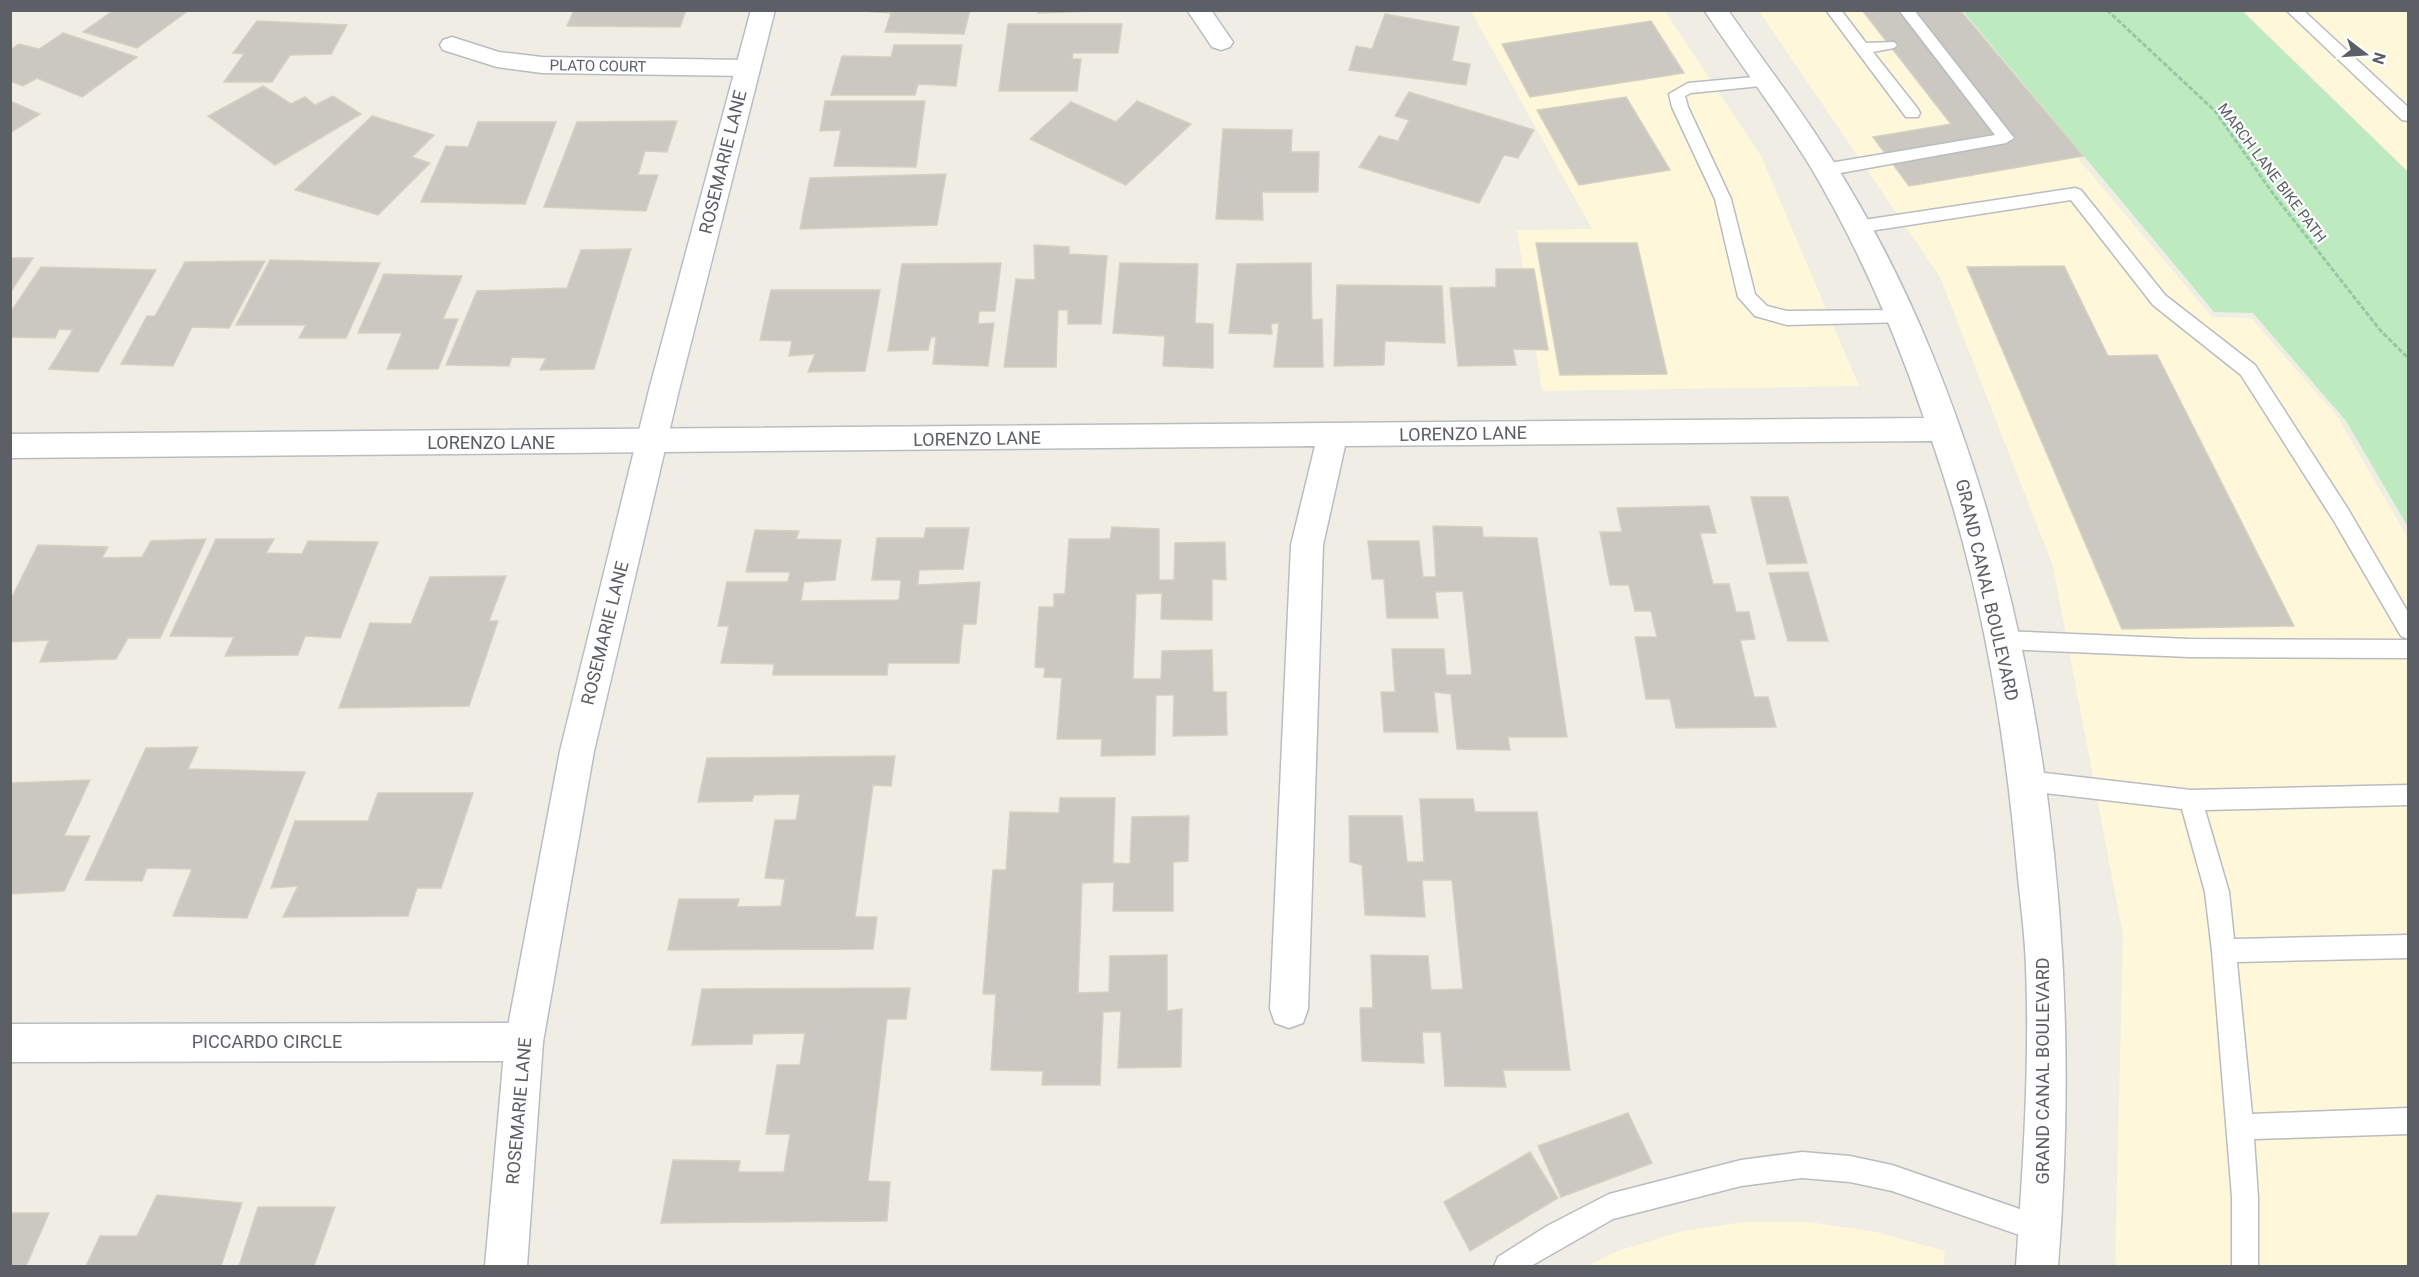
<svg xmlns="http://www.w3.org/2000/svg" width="2419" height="1277" viewBox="0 0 2419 1277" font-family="Roboto,sans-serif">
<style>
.commercial{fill:#fff7da}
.green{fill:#beeabf}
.building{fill:#cbc8c1;stroke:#d6d0c2;stroke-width:1.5}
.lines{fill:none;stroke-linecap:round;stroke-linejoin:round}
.lane-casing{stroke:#b9bcc1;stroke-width:3}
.street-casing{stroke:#b9bcc1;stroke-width:3}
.secondary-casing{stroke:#b9bdc4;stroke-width:3}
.path{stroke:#95c9a5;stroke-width:3;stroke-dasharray:5 2;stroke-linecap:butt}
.lane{fill:#fff;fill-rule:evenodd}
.street{fill:#fff;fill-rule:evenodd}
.secondary{fill:#fff;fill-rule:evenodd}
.labels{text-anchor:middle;stroke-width:4.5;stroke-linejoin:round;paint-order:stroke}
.far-street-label{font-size:15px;fill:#5c6066;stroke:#fff}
.street-label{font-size:18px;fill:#5c6066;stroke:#fff}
</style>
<rect width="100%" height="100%" fill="#f0eee4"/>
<path class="commercial" d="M1471,11H1665L1761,156L1859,386L1542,391L1517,230L1592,229Z
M1759,11H1953L2212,317L2251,318L2337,416L2408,538V1266H2115L2123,935L2053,566L1940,277Z
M2244,11H2408V171Z
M1743,1222H1809L1876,1232L1945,1251L1943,1266H1587L1618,1251L1679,1232Z"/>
<path class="green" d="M1963,11H2242L2408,172V527L2346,421L2253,313L2214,312Z"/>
<path class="building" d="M114,10H189L137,48L83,32Z
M574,10H686L680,27L567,26Z
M849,10H970L964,34L885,32L891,13Z
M1039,10H1122L1038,13Z
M1862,10H1960L2083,156L1909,186L1873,137L1951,124Z
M1385,14L1459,27L1452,61L1470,64L1466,85L1349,70L1356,46L1372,49Z
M257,21L347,25L331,54L290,55L272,82H224L244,54L233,53Z
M1651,21L1684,73L1530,97L1502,44Z
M1008,24H1122L1118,53H1073L1072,59H1081L1077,91H999Z
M63,33L137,57L82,97L37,78L23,86L10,81V50L19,44L39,49Z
M894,45H962L956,86L918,84L915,95H831L842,56L891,57Z
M263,86L291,104L305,97L315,105L333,96L361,114L275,165L208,116Z
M1409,92L1534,130L1518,158L1504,155L1479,203L1359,167L1379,136L1398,141L1409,120L1395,116Z
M1626,97L1670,170L1579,185L1537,110Z
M10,101L40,114L10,133Z
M825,101H925L916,167L834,166L841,130L820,131Z
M1137,101L1191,124L1126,185L1030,139L1071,102L1116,122Z
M372,116L434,135L412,157L430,163L378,215L295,190Z
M677,121L667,152L645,151L638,175H658L646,211L544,207L577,122Z
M478,122H556L525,204L421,202L446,146L468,147Z
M1223,129L1292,130L1291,152H1319L1318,192H1262L1263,220L1216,219Z
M946,174L937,225L800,229L810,178Z
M1536,243H1637L1667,374L1560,375Z
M1034,245L1069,247V254L1107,256L1101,324H1068V310H1058L1056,367H1004L1016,279L1035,280Z
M631,249L594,369L540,370L546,358L512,357L509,366L446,365L477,291L567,288L581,250Z
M10,258H33L10,293Z
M270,260L380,263L346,338H299L306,325H236Z
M265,261L229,328L192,327L173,366L121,364L147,316H155L185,262Z
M1001,263L995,311H979L978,324L994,323L988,366L933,364L936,337H931L928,350L888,351L902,264Z
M1120,263L1198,264L1195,323L1213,324V368L1163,366L1165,336L1113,333Z
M1311,263L1312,320L1322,319L1323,367H1274L1279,323L1271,324L1272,334L1229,333L1237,264Z
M2064,266L2108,356L2157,355L2294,626L2122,629L1967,267Z
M41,267L156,270L98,372L49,369L73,330L59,329L55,338L10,337V313Z
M1496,269H1534L1548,350L1513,349L1516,365L1458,366L1450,288L1496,287Z
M384,274L462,276L443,319H458L438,369H387L402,333H358Z
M1337,285L1442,286L1445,343L1385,341L1384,365L1334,366Z
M771,290H880L865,371L808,372L815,354L789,356L792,341L760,340Z
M1751,497H1788L1807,563L1767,564Z
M1709,506L1716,533H1700L1713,584H1729L1736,612H1749L1755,639L1740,640L1754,697H1768L1776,727L1676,728L1670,699H1646L1635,637H1657L1651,611H1635L1629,585H1610L1600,532H1622L1617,508Z
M1433,526L1482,527L1483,537L1537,538L1567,737H1508L1510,750L1457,749L1451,694L1434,692L1438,732H1384L1381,692H1395L1392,649H1444L1446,675H1472L1463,591L1435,592L1438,618H1387L1384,579H1372L1368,541H1419L1423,577H1436Z
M1112,527L1159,529V580H1174L1175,543L1225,542L1226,580L1212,579V620L1161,619L1162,593L1136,594L1133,679H1161L1162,651L1212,650L1213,692H1226L1227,735L1173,736L1174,695H1156L1155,755L1101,756L1102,739H1057L1062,678L1044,677L1045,668L1035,667L1039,607H1054V594H1065L1069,539H1110Z
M926,528H969L963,569L919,570L918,585L980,582L976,624H963L959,663H888L887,675H773L774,664L721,663L729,626H718L727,582H788L790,572H746L755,530L799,531L796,539L841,540L835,580L804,582L801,601L899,600L901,580H872L877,538H924Z
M206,539L160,638H128L116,659L40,662L49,640L10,642V601L38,545L108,547L102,558L142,557L151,541Z
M216,539H274L266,553L302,554L308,541L378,542L340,638L305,636L298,655L225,656L234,637L170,636Z
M1808,572L1828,641H1788L1769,573Z
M506,576L489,621H498L469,706L339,708L370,623L411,624L430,577Z
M198,747L188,769L305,772L247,918L173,916L192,869L147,868L142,881L85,880L146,748Z
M895,756L891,786L873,785L855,917H877L873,949L668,950L679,899H739L737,907L781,906L785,879L765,878L775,820H796L800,794L754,795L752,801L698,802L707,758Z
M90,780L64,836H90L64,891L10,894V783Z
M378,793H473L441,888H417L408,916L283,917L298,886L271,888L295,821H368Z
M1060,798H1115L1113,863L1130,864L1132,817L1189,816L1188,861L1173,862V911H1113L1114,882L1082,883L1078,993L1109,992L1110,956L1167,955V1011L1182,1009L1181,1067L1118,1068L1121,1011L1103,1012L1100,1085H1042L1043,1071L991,1070L996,994H983L993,870H1006L1010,812L1059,813Z
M1420,799H1473L1475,812H1537L1570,1070H1503L1506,1087L1445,1086L1441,1032H1422L1424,1063L1362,1061L1360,1008H1373L1371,955L1428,956L1431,990L1463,989L1452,880H1422L1425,917L1365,915L1362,865L1350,862L1349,816H1402L1407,862H1424Z
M910,988L906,1019H887L868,1181L890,1182L887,1221L661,1223L673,1160L740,1161L738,1172H784L790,1134H766L777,1065H800L805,1033L753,1034L752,1044L692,1045L702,989Z
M1628,1113L1652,1163L1561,1197L1538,1146Z
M1530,1152L1558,1198L1470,1251L1444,1202Z
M157,1195L242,1203L221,1266H86L100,1236H137Z
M258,1207H335L314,1266H239Z
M10,1213H49L26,1266H10Z"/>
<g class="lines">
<defs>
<path id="lane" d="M1826,10H1841L1866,43L1894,42L1897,45L1894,48L1873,52L1918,109L1920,113L1918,117H1906Z
M1899,10H1914L2014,138L2006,143L1824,176L1818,174L1816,170L1824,164L1995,135Z
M2286,10H2303L2408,107V121L2402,120Z
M1765,76L1771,77L1773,81L1771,85L1691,93L1685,96L1688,107L1731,199L1755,294L1767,306L1787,311L1900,310L1906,312L1909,317L1906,322L1787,325L1755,316L1738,297L1715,199L1672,107L1669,94L1688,83Z
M2075,188L2081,190L2165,295L2255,365L2348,509L2408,612V639L2401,636L2334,521L2241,375L2153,305L2071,200L1857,233L1848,227L1857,221Z
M2002,631L2189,639L2408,640V658L2189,657L2002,649L1995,646L1991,640L1995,634Z
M2027,771L2191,790L2408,785V805L2205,810L2229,892L2234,939L2408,935V958L2237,962L2252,1114L2408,1108V1134L2254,1139L2258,1197V1266H2232V1197L2212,951L2205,892L2182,809L2027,791L2019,788L2016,781L2019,774Z
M1802,1152L1850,1156L1892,1165L2040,1216L2049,1220L2053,1229L2049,1238L2040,1242L1892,1191L1850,1182L1802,1178L1741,1186L1613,1219L1531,1266H1494L1498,1257L1547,1226L1609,1194L1741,1160Z"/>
<path id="street" d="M1187,10H1211L1233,42L1230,47L1221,50L1212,47Z
M1704,10H1728C1761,58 1797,104 1828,153C1866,212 1903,283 1930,349C2048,635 2083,959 2058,1266H2016C2023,1168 2030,1065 2026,967C2025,933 2020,900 2017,867C2004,722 1980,579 1932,441L1345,446L1323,545L1308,1009L1303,1023L1289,1028L1275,1023L1270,1009L1291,545L1315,446L10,458V434L1924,418C1894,329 1856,242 1807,161C1775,110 1738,61 1704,10Z
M452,37L499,52L542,57L747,60L756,62L759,68L756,74L747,76L542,73L497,67L443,50L440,45L443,40Z
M524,1023L538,1028L543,1042L538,1056L524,1061L10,1062V1024Z"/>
<path id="secondary" d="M751,10H775L679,390L594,751L543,1042L527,1266H485L505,1042L560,751L649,390Z"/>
</defs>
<use href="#lane" class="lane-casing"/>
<use href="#street" class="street-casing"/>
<use href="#secondary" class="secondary-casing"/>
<path class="path" d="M2107,10L2215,111L2274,195L2380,330L2408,358"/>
<use href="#lane" class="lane"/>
<use href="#street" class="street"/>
<use href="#secondary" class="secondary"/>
</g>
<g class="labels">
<g class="far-street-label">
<text transform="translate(598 66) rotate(1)" y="5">PLATO COURT</text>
<text transform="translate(2272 173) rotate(53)" y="5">MARCH LANE BIKE PATH</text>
</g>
<g class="street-label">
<text transform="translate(723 162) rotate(-76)" y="6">ROSEMARIE LANE</text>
<text transform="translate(1463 434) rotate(-1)" y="6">LORENZO LANE</text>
<text transform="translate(977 439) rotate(-1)" y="6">LORENZO LANE</text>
<text x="491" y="449">LORENZO LANE</text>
<text transform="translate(1987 590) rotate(77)" y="6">GRAND CANAL BOULEVARD</text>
<text transform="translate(605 633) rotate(-76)" y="6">ROSEMARIE LANE</text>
<text x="267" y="1048">PICCARDO CIRCLE</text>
<text transform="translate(2043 1071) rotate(-90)" y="6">GRAND CANAL BOULEVARD</text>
<text transform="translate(519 1111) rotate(-85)" y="6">ROSEMARIE LANE</text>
</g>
</g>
<rect width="2419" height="1277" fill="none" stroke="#5c6066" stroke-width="24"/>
<g transform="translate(2365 54) rotate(107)" stroke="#ffffff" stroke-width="4.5" paint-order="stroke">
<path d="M0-4.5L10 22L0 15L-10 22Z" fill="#5c6066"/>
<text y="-9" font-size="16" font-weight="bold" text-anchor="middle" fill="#5c6066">N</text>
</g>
</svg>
